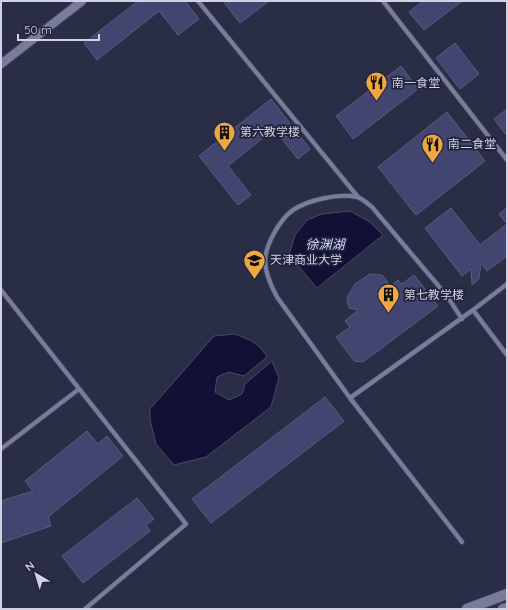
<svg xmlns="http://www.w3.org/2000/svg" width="508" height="610" viewBox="0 0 508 610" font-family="Quicksand,'Noto Sans SC',sans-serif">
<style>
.water{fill:#111035;stroke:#4b4a6a}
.building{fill:#41456f;stroke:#595d79}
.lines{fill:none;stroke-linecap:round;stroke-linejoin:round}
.service-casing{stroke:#484a60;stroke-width:5.5}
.minor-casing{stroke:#484a60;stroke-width:10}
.secondary-casing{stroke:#484a60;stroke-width:12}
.service{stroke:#797d9b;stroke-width:4}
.minor{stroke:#797d9b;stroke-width:8}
.secondary{stroke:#797d9b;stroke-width:10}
.labels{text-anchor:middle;stroke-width:3.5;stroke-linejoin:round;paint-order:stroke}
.poi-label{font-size:12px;fill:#d1d3e4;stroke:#21233c;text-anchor:start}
.water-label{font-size:13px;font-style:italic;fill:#cbd1fd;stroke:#21233c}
</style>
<rect width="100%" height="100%" fill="#2a2d46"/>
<path class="water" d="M350,211L370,222L383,235L317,288L289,255L295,235L307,220L322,214Z
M235,334C250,340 258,342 267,357L244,376L229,372L217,377L215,392L229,400L242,394L245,384L272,361L279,378L271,407L206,457L174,465L156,444L150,420V409L214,336Z"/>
<path class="building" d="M138,1H185L199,19L178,35L159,11L97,60L84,43Z
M223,1H269L240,23Z
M423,1H462L424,30L409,12Z
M455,43L479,74L460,89L436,58Z
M401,66L418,89L353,139L336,116Z
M271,99L310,149L298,159L274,129L228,166L251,195L238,205L199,156Z
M507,109V136L494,119Z
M447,112L485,161L416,215L378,167Z
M451,208L480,245L507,224V256L487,271L481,263L479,279L472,285L471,269L462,276L425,228Z
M507,208V224L499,214Z
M370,274L382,275L387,281L388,288L398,280L402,284L414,275L438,306L363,362L354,361L336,337L350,327L345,321L358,310L349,308L347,298L355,284Z
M325,397L344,421L211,523L192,499Z
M87,431L98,444L107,436L123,456L48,517L51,526L1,543V501L33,491L25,481Z
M137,498L154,519L146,525L150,531L83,583L62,556Z"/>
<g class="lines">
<defs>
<path id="service" d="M198,1L358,197
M383,1L507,160
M507,284L473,310L507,355
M1,290L186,524L85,609
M350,398L277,297C271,286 265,273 265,260C266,244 280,219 293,210C308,200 339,193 357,197C362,198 368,204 372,207L447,296L462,319
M1,449L79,389
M462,542L350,398L473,310"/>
<path id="minor" d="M1,64L82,1"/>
<path id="secondary" d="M467,609L507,594
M503,609L507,608"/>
</defs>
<use href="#service" class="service-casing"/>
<use href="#minor" class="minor-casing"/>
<use href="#secondary" class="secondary-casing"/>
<use href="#service" class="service"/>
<use href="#minor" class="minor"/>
<use href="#secondary" class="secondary"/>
</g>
<defs>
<symbol id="restaurant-pin" viewBox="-11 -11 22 30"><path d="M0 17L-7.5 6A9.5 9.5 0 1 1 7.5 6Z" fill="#efa73e" stroke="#21233c"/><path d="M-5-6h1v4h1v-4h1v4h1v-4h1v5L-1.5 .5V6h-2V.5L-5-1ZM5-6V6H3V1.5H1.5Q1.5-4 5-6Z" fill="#111"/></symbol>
<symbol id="building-pin" viewBox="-11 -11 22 30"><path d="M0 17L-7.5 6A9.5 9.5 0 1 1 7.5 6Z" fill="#efa73e" stroke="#21233c"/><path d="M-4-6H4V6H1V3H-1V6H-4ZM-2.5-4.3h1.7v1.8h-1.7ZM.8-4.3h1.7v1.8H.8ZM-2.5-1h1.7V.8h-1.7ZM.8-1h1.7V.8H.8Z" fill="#111"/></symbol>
<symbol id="university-pin" viewBox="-11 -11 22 30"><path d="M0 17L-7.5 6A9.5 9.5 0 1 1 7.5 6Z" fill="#efa73e" stroke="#21233c"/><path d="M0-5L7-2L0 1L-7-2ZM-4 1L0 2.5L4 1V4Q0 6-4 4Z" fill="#111"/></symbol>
</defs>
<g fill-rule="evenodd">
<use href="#restaurant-pin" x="364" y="70" width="25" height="34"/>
<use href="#building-pin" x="212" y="120" width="25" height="34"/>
<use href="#restaurant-pin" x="420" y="132" width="25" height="34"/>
<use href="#university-pin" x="242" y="248" width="25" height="34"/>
<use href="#building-pin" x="376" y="282" width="25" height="34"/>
</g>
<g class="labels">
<g class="poi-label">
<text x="392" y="87">南一食堂</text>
<text x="240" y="136">第六教学楼</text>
<text x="448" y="148">南二食堂</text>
<text x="270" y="264">天津商业大学</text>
<text x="404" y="299">第七教学楼</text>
</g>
<g class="water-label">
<text x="325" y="249">徐渊湖</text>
</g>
</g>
<rect width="508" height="610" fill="none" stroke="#d1d3e4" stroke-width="4"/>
<g transform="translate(36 574) rotate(322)" stroke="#21233c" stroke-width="3" paint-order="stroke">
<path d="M0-3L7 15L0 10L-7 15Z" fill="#d1d3e4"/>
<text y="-6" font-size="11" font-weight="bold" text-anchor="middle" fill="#d1d3e4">N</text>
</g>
<path d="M18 34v6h81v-6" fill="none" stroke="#d1d3e4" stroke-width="2"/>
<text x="24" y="34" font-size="12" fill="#d1d3e4" stroke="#21233c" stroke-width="3" paint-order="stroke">50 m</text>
</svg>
